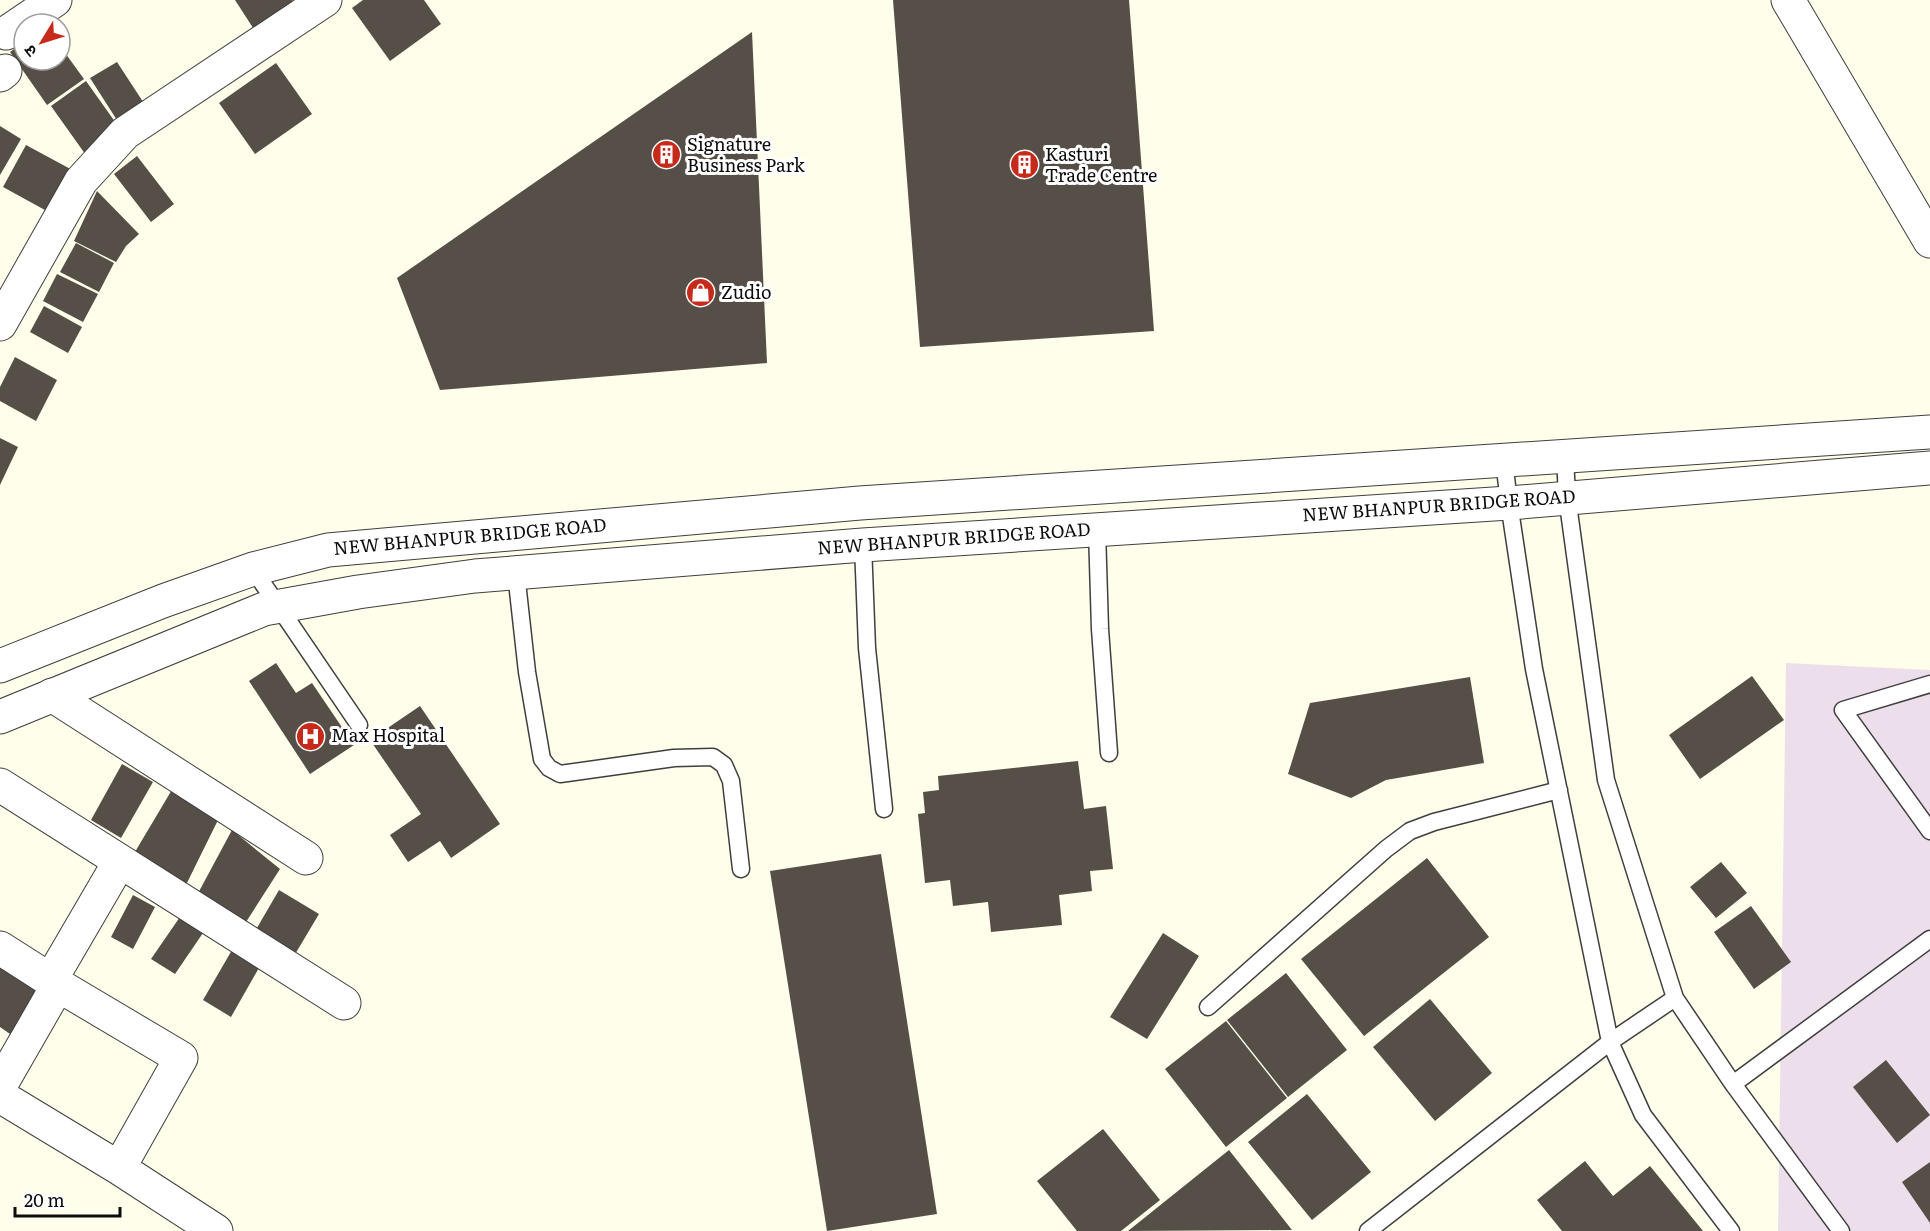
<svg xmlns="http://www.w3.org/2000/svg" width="1930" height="1231" viewBox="0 0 1930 1231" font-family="Literata,'Noto Sans Devanagari',serif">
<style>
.industrial{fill:#ecdfeb}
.building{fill:#554f47}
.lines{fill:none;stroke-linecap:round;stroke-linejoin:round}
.service-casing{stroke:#3f3f3f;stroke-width:19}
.minor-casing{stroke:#3f3f3f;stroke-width:35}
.tertiary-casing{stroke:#3f3f3f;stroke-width:35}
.service{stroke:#fff;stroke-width:16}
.minor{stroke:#fff;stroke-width:33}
.tertiary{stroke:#fff;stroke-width:33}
.labels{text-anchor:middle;stroke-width:6;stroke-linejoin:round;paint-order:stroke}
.poi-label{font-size:18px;fill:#0c0c0c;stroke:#fff;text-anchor:start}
.street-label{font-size:18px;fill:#0c0c0c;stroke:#fff}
</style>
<rect width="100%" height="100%" fill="#fffeea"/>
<path class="industrial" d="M1786,663L1930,670V1231H1778Z"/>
<path class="building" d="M235,0H292L300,11L259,37Z
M363,0H424L441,24L390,61L352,8Z
M893,0H1129L1154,331L920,347Z
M752,32L767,363L440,390L397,278Z
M24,42V60H60V46L84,79L47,105L10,52Z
M117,62L151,114L124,131L90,78Z
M276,63L312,114L255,154L219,103Z
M86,81L123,133L88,158L51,106Z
M0,126L21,139L0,175Z
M26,145L76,172L54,215L3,187Z
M137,156L174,204L151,222L114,174Z
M97,191L139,234L126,246L116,262L74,241Z
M76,243L114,263L99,292L60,272Z
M57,274L98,294L83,322L43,301Z
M44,306L82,327L68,353L30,332Z
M15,357L57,380L36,421L0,401V387Z
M0,438L18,447L0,485Z
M276,663L296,693L312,683L354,745L310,774L249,681Z
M1752,676L1784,720L1700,779L1669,735Z
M1470,677L1484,763L1386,780L1351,798L1288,774L1310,703Z
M420,706L500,824L451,858L440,841L408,862L390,835L421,814L370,740Z
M1078,761L1084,809L1106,806L1113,869L1090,871L1092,891L1059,895L1062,925L991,932L988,902L953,906L950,880L925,883L918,814L925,813L923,792L939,790L938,776Z
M122,764L153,782L121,838L91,820Z
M173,788L219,818L182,893L129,862Z
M232,830L280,869L246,922L196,897Z
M881,854L937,1214L827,1231L770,871Z
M1427,858L1489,937L1364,1036L1301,959Z
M1721,862L1747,893L1716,918L1690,887Z
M279,890L319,914L294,956L254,933Z
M133,895L155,907L133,949L111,937Z
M1751,906L1791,962L1754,989L1714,932Z
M182,914L205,930L175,974L151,959Z
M1163,933L1199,956L1147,1039L1110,1017Z
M232,950L260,966L231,1017L203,1000Z
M0,964L43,994L13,1036L0,1027Z
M1286,973L1347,1050L1288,1097L1227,1020Z
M1430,999L1492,1073L1435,1121L1373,1047Z
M1226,1021L1287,1098L1226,1147L1165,1069Z
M1886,1060L1930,1115L1897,1143L1853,1087Z
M1307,1094L1371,1172L1312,1220L1248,1142Z
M1103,1129L1160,1200L1121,1231H1077L1037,1181Z
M1229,1150L1292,1230L1128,1231Z
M1585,1161L1613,1196L1650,1166L1703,1231H1562L1537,1200Z
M1930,1162V1223L1902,1182Z"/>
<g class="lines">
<defs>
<path id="service" d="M1565,456L1567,497L1606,780L1675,998L1733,1084L1841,1231
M1504,460L1509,503L1534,669L1610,1042L1643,1115L1731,1231
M1097,530L1100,629L1109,753
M863,545L867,648L884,809
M253,569L359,725
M516,573L527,672L542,759L549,768L560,774L674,758L713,757L724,765L731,781L741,869
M1930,684L1843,710L1930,831
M1208,1007L1386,849L1410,831L1434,822L1559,790
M1733,1084L1930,939
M1368,1231L1610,1042L1675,998"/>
<path id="minor" d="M1788,0L1930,241
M6,33L55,0
M0,75L5,71
M0,324L81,181L125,133L325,0
M52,695L306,858
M0,785L344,1003
M0,948L58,985L181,1058L119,1168
M50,981L120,861
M0,1086L58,985
M0,1096L119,1168L216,1231"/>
<path id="tertiary" d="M0,666L163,601L253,569L328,550L860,503L1930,432
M0,717L264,609L358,592L475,576L863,545L1509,503L1930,468"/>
</defs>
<use href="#service" class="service-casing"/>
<use href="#minor" class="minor-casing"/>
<use href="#tertiary" class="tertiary-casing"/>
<use href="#service" class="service"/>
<use href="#minor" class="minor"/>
<use href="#tertiary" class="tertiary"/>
</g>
<defs>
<symbol id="building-disc" viewBox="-11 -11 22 22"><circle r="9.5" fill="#c52a1a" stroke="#fff"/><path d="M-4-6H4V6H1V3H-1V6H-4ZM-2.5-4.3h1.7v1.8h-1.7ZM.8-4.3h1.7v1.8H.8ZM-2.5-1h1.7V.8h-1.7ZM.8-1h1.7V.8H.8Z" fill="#fff"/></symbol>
<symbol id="shop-disc" viewBox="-11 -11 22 22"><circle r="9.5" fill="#c52a1a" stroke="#fff"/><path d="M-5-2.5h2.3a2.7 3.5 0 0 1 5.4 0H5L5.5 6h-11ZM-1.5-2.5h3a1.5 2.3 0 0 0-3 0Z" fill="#fff"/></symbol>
<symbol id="hospital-disc" viewBox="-11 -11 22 22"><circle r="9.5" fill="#c52a1a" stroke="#fff"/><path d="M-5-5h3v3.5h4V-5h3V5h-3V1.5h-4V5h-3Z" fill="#fff"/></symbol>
</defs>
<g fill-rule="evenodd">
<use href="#building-disc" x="650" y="138" width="33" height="33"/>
<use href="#building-disc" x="1008" y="148" width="33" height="33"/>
<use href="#shop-disc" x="684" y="276" width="33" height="33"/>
<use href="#hospital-disc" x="294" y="720" width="33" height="33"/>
</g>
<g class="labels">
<g class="poi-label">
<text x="687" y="151">Signature<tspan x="687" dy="21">Business Park</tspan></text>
<text x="1045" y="161">Kasturi<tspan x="1045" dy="21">Trade Centre</tspan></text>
<text x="721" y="299">Zudio</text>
<text x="331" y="742">Max Hospital</text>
</g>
<g class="street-label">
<text transform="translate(1439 506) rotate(-4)" y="6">NEW BHANPUR BRIDGE ROAD</text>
<text transform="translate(470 537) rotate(-5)" y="6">NEW BHANPUR BRIDGE ROAD</text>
<text transform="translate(954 539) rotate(-4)" y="6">NEW BHANPUR BRIDGE ROAD</text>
</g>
</g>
<g transform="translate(42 42) rotate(232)"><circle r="28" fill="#ffffff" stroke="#9e9e9e" stroke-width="1.5"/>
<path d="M0-4.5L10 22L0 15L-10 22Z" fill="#c52a1a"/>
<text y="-9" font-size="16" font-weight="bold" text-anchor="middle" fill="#0c0c0c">उ</text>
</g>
<path d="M15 1207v9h105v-9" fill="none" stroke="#0c0c0c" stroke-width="3"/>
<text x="24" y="1207" font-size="18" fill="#0c0c0c" stroke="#ffffff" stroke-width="4.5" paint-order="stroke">20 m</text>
</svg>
